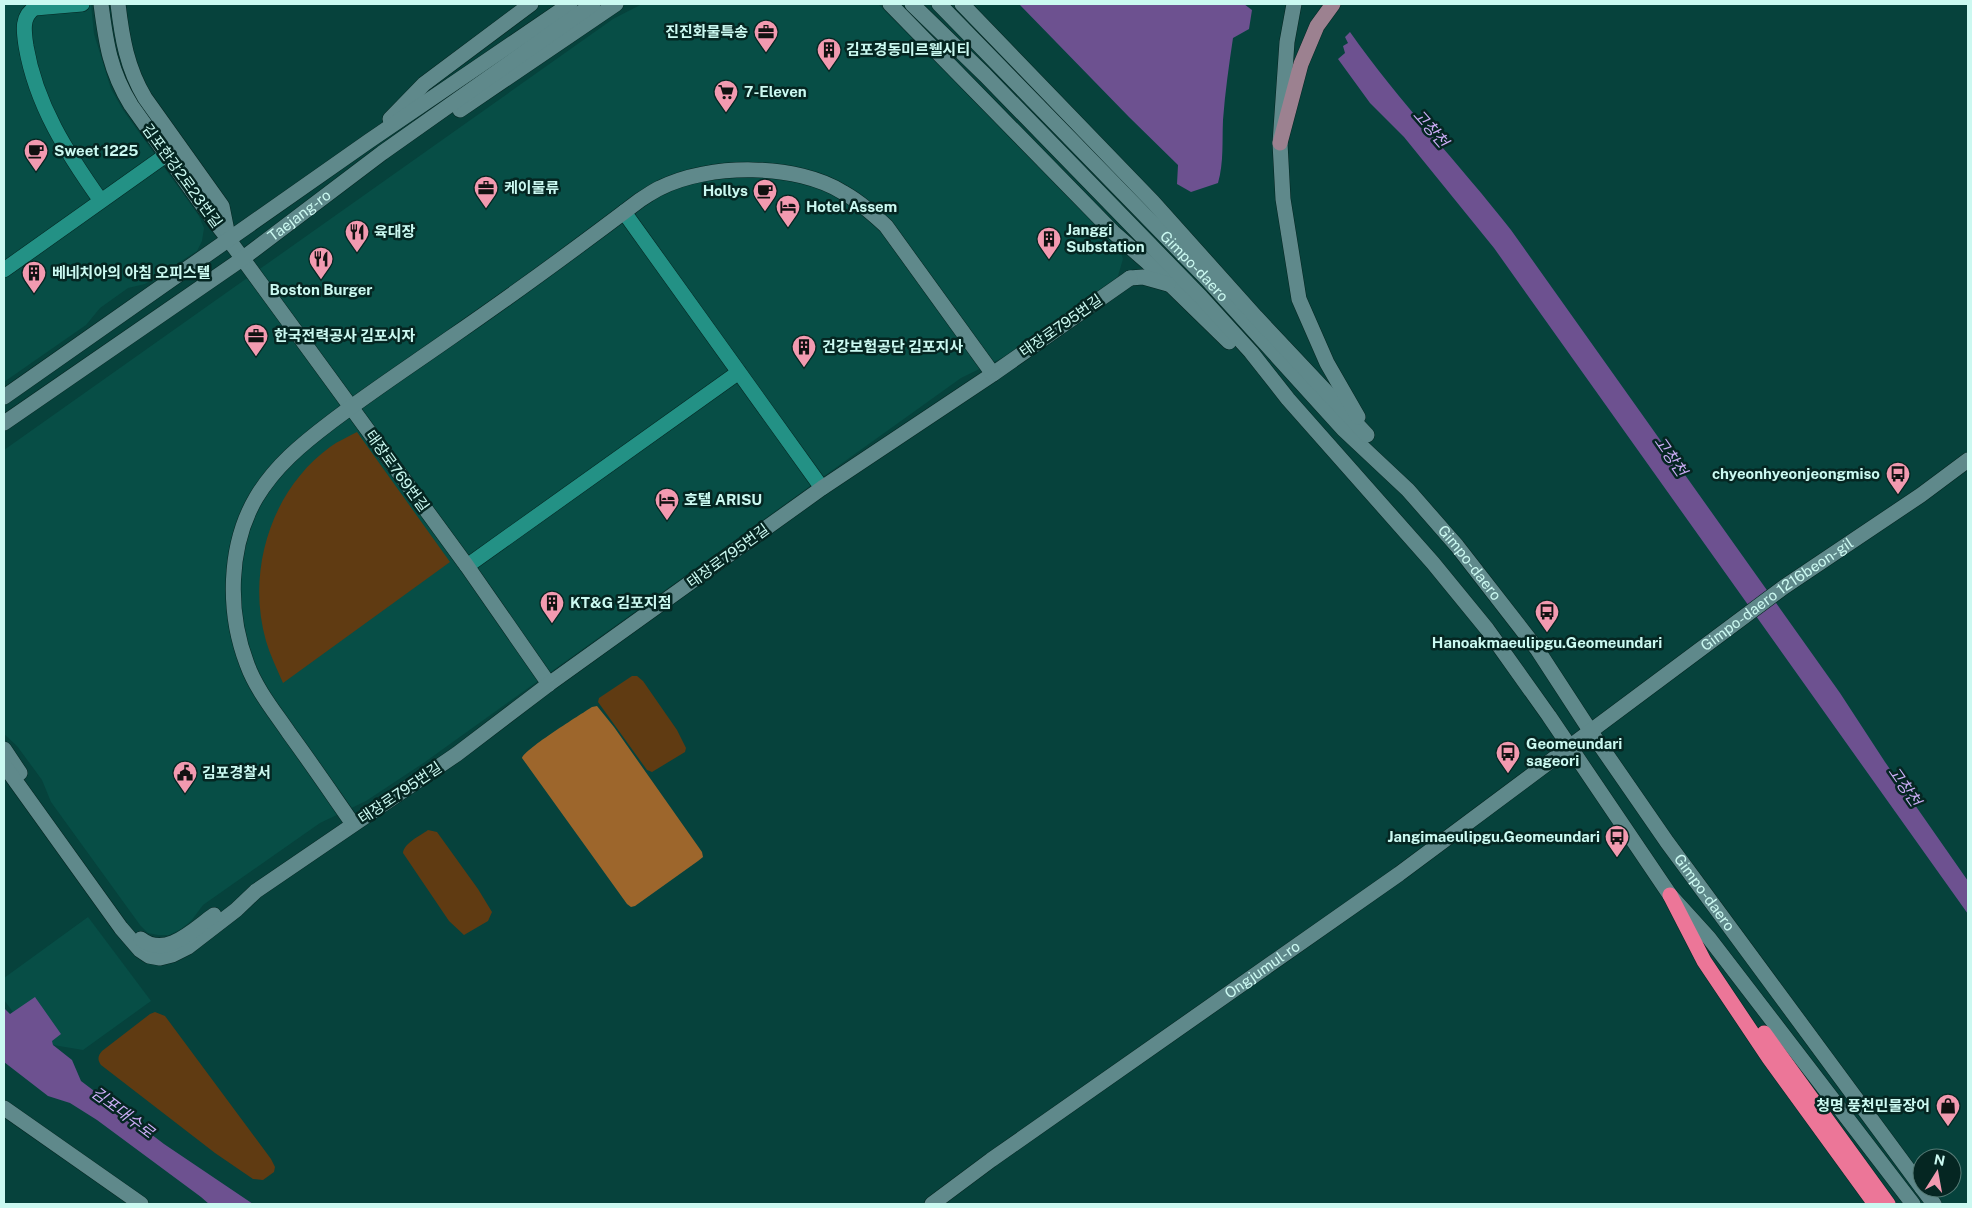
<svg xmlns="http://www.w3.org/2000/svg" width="1972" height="1208" viewBox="0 0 1972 1208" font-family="'Public Sans','Noto Sans KR',sans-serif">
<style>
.built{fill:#074e46}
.green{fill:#603b12}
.forest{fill:#9d662c}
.water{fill:#6d5190}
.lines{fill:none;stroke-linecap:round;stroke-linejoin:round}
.street-casing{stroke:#052622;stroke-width:16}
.secondary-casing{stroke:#052622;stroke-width:16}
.primary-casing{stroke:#052622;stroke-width:16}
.highway-casing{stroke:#052622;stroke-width:16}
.street{stroke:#239185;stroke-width:15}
.secondary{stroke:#5f898b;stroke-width:15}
.primary{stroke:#9c8190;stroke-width:15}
.highway{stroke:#ec7698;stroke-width:15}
.labels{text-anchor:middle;stroke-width:5;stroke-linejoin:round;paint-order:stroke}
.poi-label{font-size:15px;font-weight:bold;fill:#cbf9f1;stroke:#052622;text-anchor:start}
.street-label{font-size:15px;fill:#cbf9f1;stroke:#052622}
.water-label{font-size:16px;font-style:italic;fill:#cdaef7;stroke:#052622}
</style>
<rect width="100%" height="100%" fill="#06423c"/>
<path class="built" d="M4,4H91L94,34L111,89L123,110L199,216L204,228L202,241L197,251L145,284L128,288L100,308L86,325L4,382Z
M642,4H878L1110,238L1120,250L1123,259L1118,276L1112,283L1010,354L961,378L425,762L366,801L320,823L203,905L191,921L181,929L169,935H158L148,933L140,925L51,802L42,780L17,746L4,734V450L613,19Z
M88,917L151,1001L83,1050L53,1045L36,998L13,1012L4,1000V978Z"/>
<path class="green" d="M357,432L450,562L283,683C277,669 270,655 266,641C246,571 271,490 330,447C338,441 348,437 357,432Z
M632,676H637L643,681L677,730L686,748L685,752L652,772L647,770L598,702L599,698Z
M428,830L437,832L478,889L492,912L488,921L464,935L449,921L403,853C404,843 420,836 428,830Z
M155,1012L165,1016L271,1159L275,1167L274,1172L263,1180L253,1179L215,1153L101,1065C97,1059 98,1056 102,1051L150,1014Z"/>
<path class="forest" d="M597,706L614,727L702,852L703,857L698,861L635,906L631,907L627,904L522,758C526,748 580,715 592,707Z"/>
<path class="water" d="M1019,4H1244L1252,10L1249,29L1233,38C1229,65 1225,92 1223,120C1222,141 1224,162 1218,183L1191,192L1177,184L1178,165L1129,117Z
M1350,32C1399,102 1459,163 1511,230L1840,693L1885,762L1968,881V914L1494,248L1404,137L1370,103L1338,59L1345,53L1343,46L1348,43L1345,37Z
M35,997L61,1034L52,1041L53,1045L72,1060L81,1081L164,1144L253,1204H209L201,1197L97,1120L70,1103L48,1096L4,1062V1008L10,1014Z"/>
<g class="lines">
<defs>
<path id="street" d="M82,4L35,8C21,16 24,32 26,46C36,105 67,153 101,201
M624,212L822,488
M4,270L166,155
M467,566L739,372"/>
<g id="secondary">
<path d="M101,4C106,43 110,71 131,105L205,209L229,240L467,566L549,684"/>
<path d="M118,4C122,38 127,68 145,98L222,206L228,236"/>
<path d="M890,4L1113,232L1147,262L1229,342"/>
<path d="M912,4L985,75L1201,297L1251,352L1288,399L1433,563L1487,629L1549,716L1670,895L1709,938L1913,1204"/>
<path id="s1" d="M939,4L1207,279L1343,429L1408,490L1457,546L1537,649L1591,732L1667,842L1922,1188"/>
<path d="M962,4L1153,202L1256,317L1367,435"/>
<path d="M1294,4L1287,42L1280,143L1283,199L1299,299L1327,363L1358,417"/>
<path d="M460,110L616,4"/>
<path d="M390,119L424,84L531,4"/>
<path d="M1130,278L1143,277L1168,284"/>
<path d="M4,397L369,141L570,4"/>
<path id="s2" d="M4,423L242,259L382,153L593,4"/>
<path d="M4,749L20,773"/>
<path d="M4,765L121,928L140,950L149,956L160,958L172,955L188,947L236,910L256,891L457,754L549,684L822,488L993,374L1130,278"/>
<path d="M353,824C332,794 311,763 289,733C274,711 256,689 247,664C227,612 228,546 256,498C275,466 302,444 331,422C369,393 410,366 450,338C514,294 578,247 640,200C647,196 653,191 660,188C709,163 797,163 844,193C860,202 873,214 886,226L993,374"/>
<path d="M141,939C166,959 194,929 214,915"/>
<path d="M4,1108L141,1204"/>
<path d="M1922,1188L1934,1204"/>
<path id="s3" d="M932,1204L991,1160L1399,874L1784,587L1921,495L1968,460"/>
</g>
<path id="primary" d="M1280,143L1301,64L1317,26L1333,4"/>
<path id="highway" d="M1670,895L1704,961L1769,1058L1875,1204
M1764,1033L1888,1204"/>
</defs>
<use href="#street" class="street-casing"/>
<use href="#secondary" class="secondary-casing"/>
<use href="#primary" class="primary-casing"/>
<use href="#highway" class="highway-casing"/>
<use href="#street" class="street"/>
<use href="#secondary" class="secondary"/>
<use href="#primary" class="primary"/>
<use href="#highway" class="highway"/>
</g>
<defs>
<symbol id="office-pin" viewBox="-11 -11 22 30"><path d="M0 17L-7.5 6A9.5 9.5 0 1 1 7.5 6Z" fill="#f29ab0" stroke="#052622"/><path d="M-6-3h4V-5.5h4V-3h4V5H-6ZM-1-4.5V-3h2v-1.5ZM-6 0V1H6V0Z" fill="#111"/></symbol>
<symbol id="building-pin" viewBox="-11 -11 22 30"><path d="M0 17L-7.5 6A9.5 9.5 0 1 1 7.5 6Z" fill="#f29ab0" stroke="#052622"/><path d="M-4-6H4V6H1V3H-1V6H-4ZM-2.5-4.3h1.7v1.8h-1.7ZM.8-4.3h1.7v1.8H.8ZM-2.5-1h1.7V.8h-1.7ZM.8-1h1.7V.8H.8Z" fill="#111"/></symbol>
<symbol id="supermarket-pin" viewBox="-11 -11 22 30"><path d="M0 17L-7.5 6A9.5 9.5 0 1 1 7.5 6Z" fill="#f29ab0" stroke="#052622"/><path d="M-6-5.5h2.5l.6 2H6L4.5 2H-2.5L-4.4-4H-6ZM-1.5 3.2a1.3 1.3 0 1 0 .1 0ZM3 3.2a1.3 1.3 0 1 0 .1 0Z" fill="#111"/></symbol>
<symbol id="cafe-pin" viewBox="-11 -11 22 30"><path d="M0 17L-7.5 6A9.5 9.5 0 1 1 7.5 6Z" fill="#f29ab0" stroke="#052622"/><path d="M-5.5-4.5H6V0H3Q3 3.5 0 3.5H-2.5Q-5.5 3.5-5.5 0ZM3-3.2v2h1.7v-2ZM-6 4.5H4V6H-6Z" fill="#111"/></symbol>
<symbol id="hotel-pin" viewBox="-11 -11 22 30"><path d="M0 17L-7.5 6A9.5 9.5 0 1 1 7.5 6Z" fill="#f29ab0" stroke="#052622"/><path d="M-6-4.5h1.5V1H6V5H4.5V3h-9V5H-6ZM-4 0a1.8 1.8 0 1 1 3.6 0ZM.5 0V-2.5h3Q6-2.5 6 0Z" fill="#111"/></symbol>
<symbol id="restaurant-pin" viewBox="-11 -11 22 30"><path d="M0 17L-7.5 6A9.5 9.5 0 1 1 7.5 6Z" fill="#f29ab0" stroke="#052622"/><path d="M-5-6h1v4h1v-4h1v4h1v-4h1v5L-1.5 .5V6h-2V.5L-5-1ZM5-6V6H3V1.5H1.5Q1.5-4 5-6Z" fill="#111"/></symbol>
<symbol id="bus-pin" viewBox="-11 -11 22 30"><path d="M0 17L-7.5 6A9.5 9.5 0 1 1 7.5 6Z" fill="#f29ab0" stroke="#052622"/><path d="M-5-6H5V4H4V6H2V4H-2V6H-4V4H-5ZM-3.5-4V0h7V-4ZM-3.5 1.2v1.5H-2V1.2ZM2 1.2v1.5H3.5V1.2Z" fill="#111"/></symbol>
<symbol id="civic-pin" viewBox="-11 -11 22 30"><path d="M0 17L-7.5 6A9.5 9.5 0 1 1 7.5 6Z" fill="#f29ab0" stroke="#052622"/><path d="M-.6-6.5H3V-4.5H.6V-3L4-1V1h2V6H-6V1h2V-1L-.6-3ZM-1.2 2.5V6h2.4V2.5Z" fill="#111"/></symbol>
<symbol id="shop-pin" viewBox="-11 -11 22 30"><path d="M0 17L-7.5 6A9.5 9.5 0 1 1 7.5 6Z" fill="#f29ab0" stroke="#052622"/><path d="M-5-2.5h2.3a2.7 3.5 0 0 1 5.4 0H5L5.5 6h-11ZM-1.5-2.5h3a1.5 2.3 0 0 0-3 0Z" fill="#111"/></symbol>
</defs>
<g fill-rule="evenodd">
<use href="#office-pin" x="752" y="18" width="28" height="38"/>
<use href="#building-pin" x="815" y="36" width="28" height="38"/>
<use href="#supermarket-pin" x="712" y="78" width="28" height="38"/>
<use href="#cafe-pin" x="22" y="137" width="28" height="38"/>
<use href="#office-pin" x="472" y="174" width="28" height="38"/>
<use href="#cafe-pin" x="751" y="177" width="28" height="38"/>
<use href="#hotel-pin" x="774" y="193" width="28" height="38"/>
<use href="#restaurant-pin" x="343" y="218" width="28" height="38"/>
<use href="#building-pin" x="1035" y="225" width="28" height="38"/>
<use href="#restaurant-pin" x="307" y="245" width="28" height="38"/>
<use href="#building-pin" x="20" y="259" width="28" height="38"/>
<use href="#office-pin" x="242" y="322" width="28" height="38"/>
<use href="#building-pin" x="790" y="333" width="28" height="38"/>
<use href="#bus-pin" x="1884" y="460" width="28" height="38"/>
<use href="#hotel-pin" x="653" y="486" width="28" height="38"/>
<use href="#building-pin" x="538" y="589" width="28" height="38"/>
<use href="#bus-pin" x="1533" y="598" width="28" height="38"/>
<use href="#bus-pin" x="1494" y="739" width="28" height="38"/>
<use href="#civic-pin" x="171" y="759" width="28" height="38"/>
<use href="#bus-pin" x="1603" y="823" width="28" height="38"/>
<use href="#shop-pin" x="1934" y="1092" width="28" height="38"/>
</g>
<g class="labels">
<g class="poi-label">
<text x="748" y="37" text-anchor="end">진진화물특송</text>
<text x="846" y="55">김포경동미르웰시티</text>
<text x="744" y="97">7-Eleven</text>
<text x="54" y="156">Sweet 1225</text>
<text x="504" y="193">케이물류</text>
<text x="748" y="196" text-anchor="end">Hollys</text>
<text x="806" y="212">Hotel Assem</text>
<text x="1066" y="235">Janggi<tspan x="1066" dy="17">Substation</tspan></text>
<text x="374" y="237">육대장</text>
<text x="52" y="278">베네치아의 아침 오피스텔</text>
<text x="321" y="295" text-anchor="middle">Boston Burger</text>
<text x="274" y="341">한국전력공사 김포시자</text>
<text x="822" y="352">건강보험공단 김포지사</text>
<text x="1880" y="479" text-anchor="end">chyeonhyeonjeongmiso</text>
<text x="684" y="505">호텔 ARISU</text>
<text x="570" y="608">KT&amp;G 김포지점</text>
<text x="1547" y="648" text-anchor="middle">Hanoakmaeulipgu.Geomeundari</text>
<text x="1526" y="749">Geomeundari<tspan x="1526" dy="17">sageori</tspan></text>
<text x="202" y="778">김포경찰서</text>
<text x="1600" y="842" text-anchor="end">Jangimaeulipgu.Geomeundari</text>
<text x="1930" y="1111" text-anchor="end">청명 풍천민물장어</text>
</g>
<g class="street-label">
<text transform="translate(182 176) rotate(54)" y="5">김포한강2로23번길</text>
<text dy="5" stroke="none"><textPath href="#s2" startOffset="361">Taejang-ro</textPath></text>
<text dy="5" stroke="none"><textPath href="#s1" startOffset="366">Gimpo-daero</textPath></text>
<text transform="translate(1061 326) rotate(-35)" y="5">태장로795번길</text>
<text transform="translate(397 471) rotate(54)" y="5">태장로769번길</text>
<text transform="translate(728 556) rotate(-36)" y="5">태장로795번길</text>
<text dy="5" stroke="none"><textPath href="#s1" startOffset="771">Gimpo-daero</textPath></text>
<text dy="5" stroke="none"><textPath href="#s3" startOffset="1042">Gimpo-daero 1216beon-gil</textPath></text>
<text transform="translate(400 793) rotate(-34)" y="5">태장로795번길</text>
<text dy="5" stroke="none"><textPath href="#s1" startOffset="1176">Gimpo-daero</textPath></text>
<text dy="5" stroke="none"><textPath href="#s3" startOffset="405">Ongjumul-ro</textPath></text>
</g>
<g class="water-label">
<text transform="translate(1431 128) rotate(49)" y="6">고창천</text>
<text transform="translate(1671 456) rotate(55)" y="6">고창천</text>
<text transform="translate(1905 786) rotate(55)" y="6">고창천</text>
<text transform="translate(123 1112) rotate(37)" y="6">김포대수로</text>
</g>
</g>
<rect width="1972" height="1208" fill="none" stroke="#cbf9f1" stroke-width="10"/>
<g transform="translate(1937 1173) rotate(11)"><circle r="24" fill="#052622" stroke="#547a75"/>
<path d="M0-4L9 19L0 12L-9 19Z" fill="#f29ab0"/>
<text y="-8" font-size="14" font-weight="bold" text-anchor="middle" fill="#cbf9f1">N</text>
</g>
</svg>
